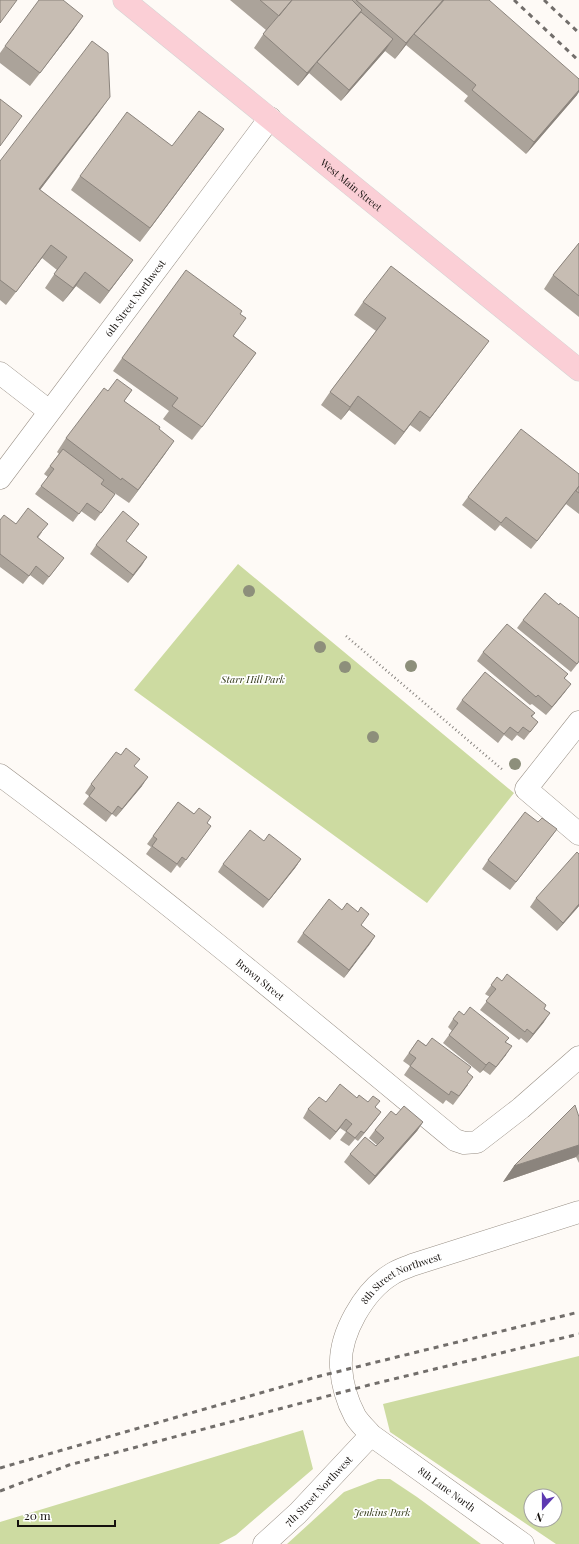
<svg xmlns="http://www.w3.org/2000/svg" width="579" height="1544" viewBox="0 0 579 1544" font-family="'Playfair Display',serif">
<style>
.green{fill:#cddba1;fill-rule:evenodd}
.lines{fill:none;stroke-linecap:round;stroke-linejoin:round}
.minor-casing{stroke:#988f85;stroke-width:23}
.primary-casing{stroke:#d5d4d4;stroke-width:23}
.path{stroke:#898581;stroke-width:2.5;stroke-dasharray:1 3;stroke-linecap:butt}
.minor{stroke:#fff;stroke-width:22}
.primary{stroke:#fbcfd6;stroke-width:22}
.rail{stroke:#726e6b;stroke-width:3;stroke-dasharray:5 5;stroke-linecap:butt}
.tree{fill:#8d8f7b}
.wall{fill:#aba39a}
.shaded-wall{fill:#8b847d}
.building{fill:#c7bdb3;stroke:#8b847d}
.labels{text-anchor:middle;stroke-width:3.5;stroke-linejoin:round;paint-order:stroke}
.street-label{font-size:10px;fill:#15110e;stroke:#fff}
.park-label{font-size:10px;font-style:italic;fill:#313816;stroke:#fff}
</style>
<rect width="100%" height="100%" fill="#fefaf6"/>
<path class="green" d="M238,564L514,793L427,903L134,690Z
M579,1356V1544H556L390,1432L383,1404ZM531,1496H555V1520H531Z
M303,1430L313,1469L236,1535L219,1544H0V1522Z
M378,1479H390L417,1497L481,1544H287L344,1492Z"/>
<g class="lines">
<defs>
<g id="minor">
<path d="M0,373L49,411"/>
<path id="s1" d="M0,478L270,118"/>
<path d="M579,722L526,789L579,834"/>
<path id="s2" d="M0,775C156,891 305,1016 455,1140L464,1143L477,1142L521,1108L579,1057"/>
<path id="s3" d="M264,1544L298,1513L371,1435"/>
<path id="s4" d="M523,1544L371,1435C366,1429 359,1423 355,1416C347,1401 342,1384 341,1367C339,1334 364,1291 392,1274C398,1270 405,1268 412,1265L579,1212"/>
</g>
<g id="primary">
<path id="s5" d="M124,0L579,370"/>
</g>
</defs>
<use href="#minor" class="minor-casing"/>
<use href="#primary" class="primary-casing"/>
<path class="path" d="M346,636L504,771"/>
<use href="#minor" class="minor"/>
<use href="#primary" class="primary"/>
<path class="rail" d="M514,0L579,61
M544,0L579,33
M0,1468L316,1377L579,1312
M0,1491L69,1465L369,1385L579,1334"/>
</g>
<g class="tree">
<circle cx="249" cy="591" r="6"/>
<circle cx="320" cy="647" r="6"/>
<circle cx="411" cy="666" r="6"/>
<circle cx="345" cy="667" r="6"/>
<circle cx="373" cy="737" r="6"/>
<circle cx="515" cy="764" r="6"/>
</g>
<path class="wall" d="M230,0H489L577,95L526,154L464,101L468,96L406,45L395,59L385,51L341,101L309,73L298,86L254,48L266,30Z
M74,29L30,86L0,63V53L5,46Z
M100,111L40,190L133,260L100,304L76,286L63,302L45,288L57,270L42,258L6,305L0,300V161Z
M224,129L140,242L71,190L80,176Z
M579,243V317L544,289L553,275Z
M363,302L489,341L479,354L420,432L410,425L395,445L349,410L341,420L321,405L330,392L376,331L354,315Z
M240,314L234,336L256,353L192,440L163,419L169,411L113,371L122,358Z
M132,390L124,401L159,429L165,454L129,503L113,492L115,494L95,521L81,511L73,522L35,494L48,477L44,474L59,454L57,452L66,438L108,391Z
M579,474V514L566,504L531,549L500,525L495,531L462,505L468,497Z
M0,520L16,524L42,532L38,538L64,558L43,585L30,575L23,584L0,567Z
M139,524L126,541L147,557L128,583L90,554L96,545Z
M559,605L579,618V662L571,672L517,628L523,620Z
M483,652L568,674L565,678V692L546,715L532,704L530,705L477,661Z
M462,700L535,713L532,717L538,722L524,740L517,735L512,741L504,735L498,743L456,709Z
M134,767L142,786L116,817L112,814L106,822L83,804L89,796L85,793L91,784Z
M178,802L211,826L180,868L177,865L171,873L146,854L151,847L147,844Z
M557,829L510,890L482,869L488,860Z
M264,841L301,859L295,868L263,908L218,872L223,864Z
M579,854V906L557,931L530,907L536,898Z
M342,910L358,912L361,925L375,936L344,978L297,942L303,933Z
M497,977L502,981L544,1009V1022L527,1043L521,1038L519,1040L480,1010L490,997L485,994Z
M453,1019L509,1038L506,1042V1055L490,1075L483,1070L480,1073L443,1043L452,1031L448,1027Z
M418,1040L467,1072L468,1085L453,1105L446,1100L443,1104L404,1075L410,1066L403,1061Z
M357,1098L375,1108L381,1112L375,1120L358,1141L355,1139L349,1146L340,1140L346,1132L340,1128L330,1140L303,1118L308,1109L326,1102Z
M396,1115L423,1122L417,1131L369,1185L344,1162L350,1154L376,1146L377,1145L369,1138L375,1130Z
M579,1117V1163L576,1157L503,1182L514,1166Z"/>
<path class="shaded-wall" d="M443,0L414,34L406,45L395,59L406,43Z
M362,10L317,62L309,73L298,86L307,73Z
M83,16L74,29L30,86L40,73Z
M393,39L385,51L341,101L349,90Z
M579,90V92L577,95L526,154L534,142Z
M110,97L100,111L30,203L39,189Z
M224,129L214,143L140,242L150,228Z
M51,245L42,258L6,305L16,292Z
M133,260L123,273L100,304L109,291Z
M85,272L76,286L63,302L73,288Z
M489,341L479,354L420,432L430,418Z
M256,353L246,366L192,440L202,427Z
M358,396L349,410L341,420L350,407Z
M420,411L410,425L395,445L404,432Z
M174,441L165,454L129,503L138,490Z
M572,496L566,504L531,549L537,541Z
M147,557L142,565L128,583L133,575Z
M571,684L565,692L546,715L552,707Z
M148,777L142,786L116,817L122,809Z
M557,829L551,837L510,890L516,882Z
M301,859L295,868L263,908L269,900Z
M579,904V906L557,931L563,923Z
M375,936L370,944L344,978L349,970Z
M550,1013L544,1022L527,1043L533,1034Z
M512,1046L506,1055L490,1075L496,1067Z
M489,1062L483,1070L480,1073L486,1065Z
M381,1112L375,1120L358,1141L364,1133Z
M346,1119L340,1128L330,1140L336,1132Z
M423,1122L417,1131L369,1185L375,1176Z
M579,1145V1154L576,1157L503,1182L514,1166Z"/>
<path class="building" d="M0,0H17L0,23Z
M39,0H63L83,16L40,73L5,46Z
M260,0H292L279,16Z
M292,0H352L362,10L307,73L263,34Z
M356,0H443L406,43Z
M444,0H489L579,79V90L534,142L472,90L476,85L414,34Z
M361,12L393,39L349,90L317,62Z
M92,41L108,53L110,97L39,189L133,260L109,291L85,272L73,288L54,274L67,257L51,245L16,292L0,280V161Z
M0,99L22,116L0,146Z
M199,111L224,129L150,228L80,176L127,112L172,146Z
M579,243V296L553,275Z
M391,266L489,341L430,418L420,411L404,432L358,396L350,407L330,392L386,318L363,302Z
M186,270L242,311L240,314L246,318L233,336L256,353L202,427L172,406L178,398L122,358Z
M117,379L132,390L124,401L160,427L159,429L174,441L138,490L122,478L121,480L66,438L104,388L108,391Z
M521,429L579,474V486L537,541L506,517L501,523L468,497Z
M63,449L104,480L101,484L115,494L101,513L87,503L79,514L41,486L54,469L50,466Z
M579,486V493L576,491Z
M28,508L48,524L37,537L64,558L49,577L36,566L29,576L0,554V520L4,515L16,524Z
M123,511L139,524L126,541L147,557L133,575L96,545Z
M545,593L559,605L560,603L579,618V661L577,664L523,620Z
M507,624L568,674L564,678L571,684L552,707L538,695L536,697L483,652Z
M485,672L535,713L531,716L538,722L530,732L523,727L518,733L510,727L504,734L462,700Z
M126,748L140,759L134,766L148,777L122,809L118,806L112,814L89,796L95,788L91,784L116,752L121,755Z
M178,802L194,814L199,808L211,817L207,823L211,826L186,860L182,857L177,864L152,846L157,839L153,836Z
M525,812L538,822L542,818L557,829L516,882L488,860Z
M250,830L264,841L269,834L301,859L269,900L223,864Z
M577,852L579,854V904L563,923L536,898Z
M329,899L342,910L347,903L358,912L361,907L369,914L361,925L375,936L349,970L303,933Z
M507,974L546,1005L544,1009L550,1013L533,1034L527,1029L525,1032L486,1001L496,989L491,985L497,977L502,981Z
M470,1007L509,1038L505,1042L512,1046L496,1067L489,1062L486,1065L449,1035L458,1023L453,1019L459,1011L464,1015Z
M432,1038L471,1067L467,1072L473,1077L459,1096L451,1091L449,1095L410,1066L416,1058L409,1053L418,1040L426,1046Z
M340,1084L357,1098L359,1095L368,1102L373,1096L380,1101L375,1107L381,1112L364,1133L361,1131L355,1138L346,1131L352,1124L346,1119L336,1132L308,1109L319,1097L326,1102Z
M575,1105L579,1117V1145L514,1166Z
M404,1106L423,1122L375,1176L350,1154L365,1137L376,1146L384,1138L375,1130L391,1111L396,1115Z"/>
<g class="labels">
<g class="street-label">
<text dy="4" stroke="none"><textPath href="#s5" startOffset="293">West Main Street</textPath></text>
<text dy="4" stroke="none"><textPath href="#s1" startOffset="225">6th Street Northwest</textPath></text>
<text dy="4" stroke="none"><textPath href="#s2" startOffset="331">Brown Street</textPath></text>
<text dy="4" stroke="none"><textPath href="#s4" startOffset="379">8th Street Northwest</textPath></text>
<text transform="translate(447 1489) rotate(36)" y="4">8th Lane North</text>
<text dy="4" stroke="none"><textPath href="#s3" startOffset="76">7th Street Northwest</textPath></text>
</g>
<g class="park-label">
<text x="253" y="683">Starr Hill Park</text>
<text x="382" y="1516">Jenkins Park</text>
</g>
</g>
<g transform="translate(543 1508) rotate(201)"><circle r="19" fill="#ffffff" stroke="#a1a09f"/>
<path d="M0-3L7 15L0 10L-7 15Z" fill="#5d39b1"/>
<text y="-6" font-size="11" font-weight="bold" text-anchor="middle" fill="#15110e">N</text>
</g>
<path d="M18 1520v6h97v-6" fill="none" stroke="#15110e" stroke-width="2"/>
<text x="24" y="1520" font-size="12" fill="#15110e" stroke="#ffffff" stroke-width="3" paint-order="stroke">20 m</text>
</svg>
